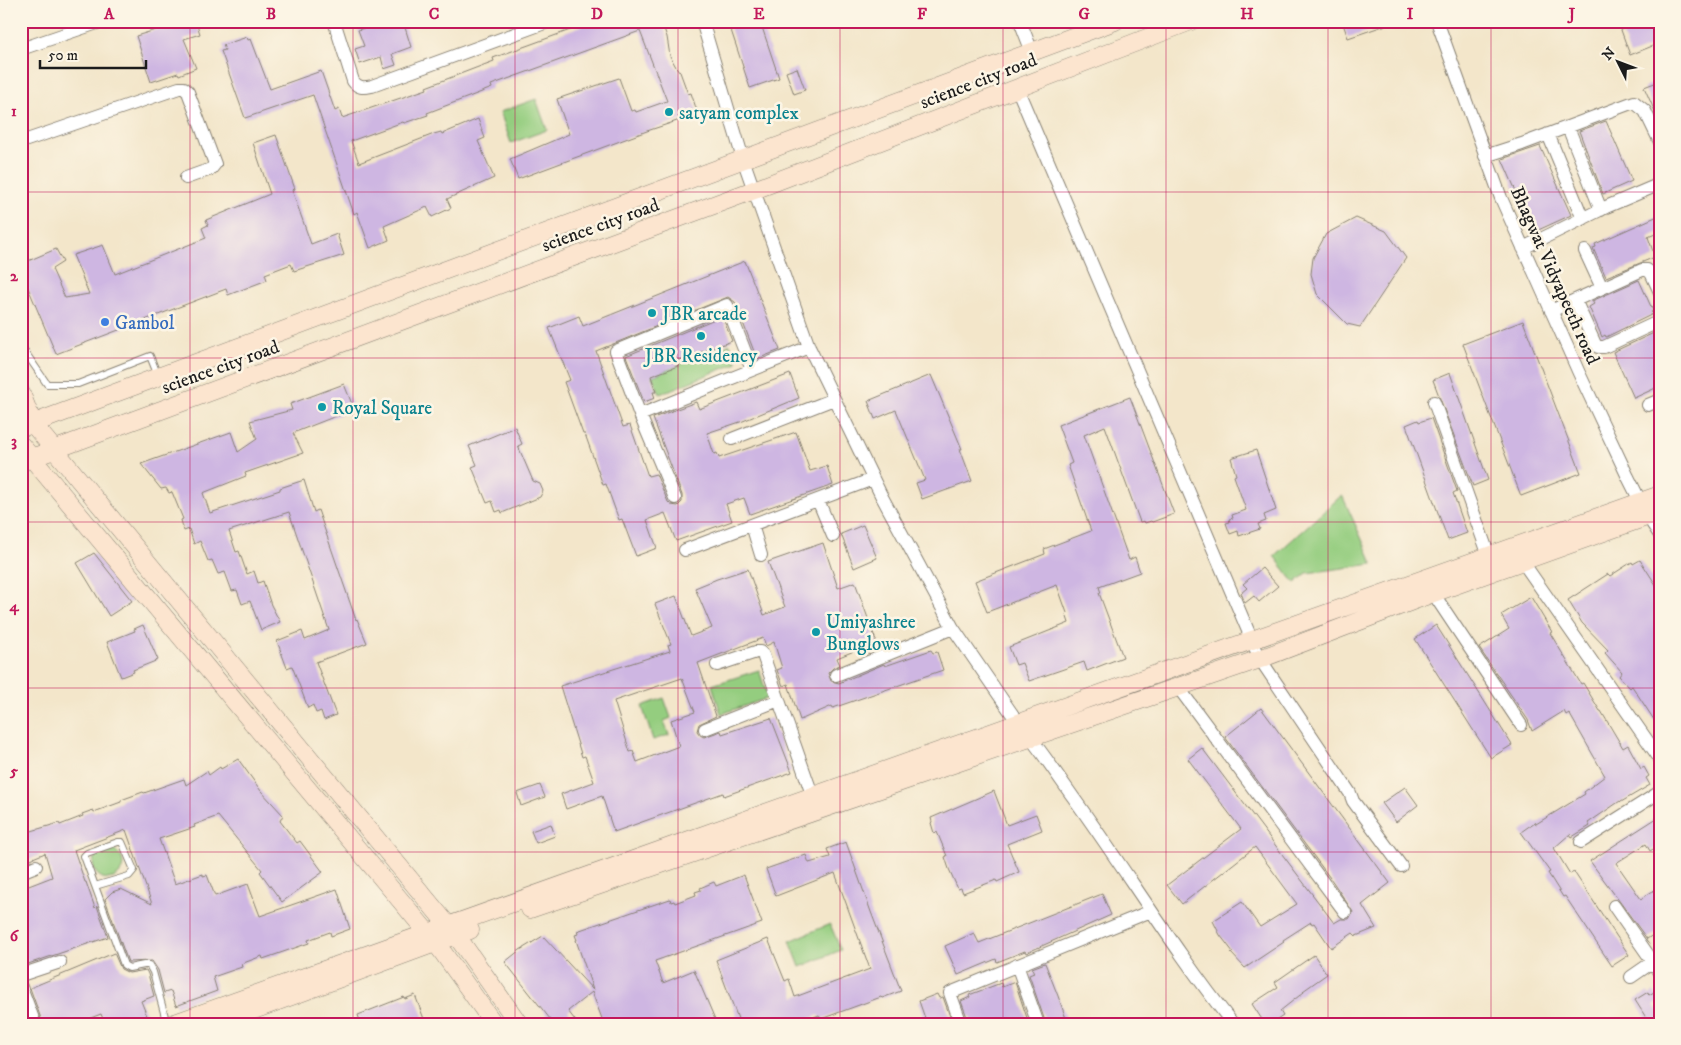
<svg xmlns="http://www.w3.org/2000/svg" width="1681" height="1045" viewBox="0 0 1681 1045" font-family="'IM FELL DW Pica',serif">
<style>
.green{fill:#94cd7f;stroke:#58744e}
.building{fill:#ceb6e2;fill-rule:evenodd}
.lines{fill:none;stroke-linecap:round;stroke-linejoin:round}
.lane-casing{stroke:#888173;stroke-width:8}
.street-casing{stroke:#888173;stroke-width:14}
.secondary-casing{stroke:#888173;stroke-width:19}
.lane{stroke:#fff;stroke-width:6}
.street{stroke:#fff;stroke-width:12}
.secondary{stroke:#fce5cf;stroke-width:18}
.grid{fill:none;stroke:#c2185b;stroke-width:1;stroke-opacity:0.55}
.culture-dot{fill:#0f9aa8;stroke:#fcf5e5;stroke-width:2}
.shop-dot{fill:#3f7fe0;stroke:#fcf5e5;stroke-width:2}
.labels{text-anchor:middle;stroke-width:5;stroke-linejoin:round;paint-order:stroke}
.street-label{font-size:19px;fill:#1c1c1c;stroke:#fcf5e5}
.culture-label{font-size:19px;fill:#0d838f;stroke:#fcf5e5;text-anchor:start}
.shop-label{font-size:19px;fill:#366cbe;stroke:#fcf5e5;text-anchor:start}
.neatline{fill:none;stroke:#c2185b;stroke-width:2}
.grid-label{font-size:16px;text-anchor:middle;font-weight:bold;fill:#c2185b}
</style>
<rect width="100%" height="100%" fill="#fcf5e5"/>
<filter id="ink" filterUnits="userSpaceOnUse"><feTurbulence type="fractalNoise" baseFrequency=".02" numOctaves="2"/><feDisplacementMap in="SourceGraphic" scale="10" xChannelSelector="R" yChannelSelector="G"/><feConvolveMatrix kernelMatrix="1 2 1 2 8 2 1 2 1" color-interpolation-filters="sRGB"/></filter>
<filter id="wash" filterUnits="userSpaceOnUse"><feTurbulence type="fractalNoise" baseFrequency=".0096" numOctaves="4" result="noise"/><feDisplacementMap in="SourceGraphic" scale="20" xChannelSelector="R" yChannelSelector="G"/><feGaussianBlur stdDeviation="1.12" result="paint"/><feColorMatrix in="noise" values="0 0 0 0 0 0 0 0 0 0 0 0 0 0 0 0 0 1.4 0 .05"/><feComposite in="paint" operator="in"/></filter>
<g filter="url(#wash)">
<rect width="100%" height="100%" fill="#f3e6ca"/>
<path class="green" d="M536,99L547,130L511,143L500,112Z
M730,344L737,363L660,394L652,376Z
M1342,495L1373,564L1307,573L1295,583L1274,556Z
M759,670L768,698L721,714L712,685Z
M664,698L671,718L664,721L669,735L653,740L642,706Z
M93 864a15 15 0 1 1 30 0a15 15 0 1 1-30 0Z
M830,924L841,950L800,967L790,941Z"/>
<g id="blocks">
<path class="building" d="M173,21H196L200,34L184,39L196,68L179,75L178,73L151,82L136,36L162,28L161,25Z
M386,21H403L411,47L392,54L396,65L384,69L381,57L360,64L355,49L364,46L358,30Z
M595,21H663L662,23L667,37L670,56L676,67L680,72L688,94L691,93L698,114L647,131L518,179L510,159L569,134L557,99L619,78L631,111L635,110L636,112L667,101L640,31L491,85L492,88L427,113L428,115L404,123L403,122L351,141L359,163L434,134L441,132L442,134L478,119L485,138L478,141L494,178L447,199L451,208L432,217L427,207L384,226L389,240L370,248L357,212L354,214L313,95L245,118L221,51L225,50L223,45L247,37L248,40L251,39L270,89L321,71L335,111L339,109L342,118L427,89L426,87L494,61L493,58Z
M728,21H760L779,78L750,88Z
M1342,21H1392V23L1348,38Z
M1642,21H1660V43L1630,55L1621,30Z
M797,68L805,90L794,94L786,72Z
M1660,81V123L1644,87Z
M1606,121L1632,181L1603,194L1579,131Z
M276,135L295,189L292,190L311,244L337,234L344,255L294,271L291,264L265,274L267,280L228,295L226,289L56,354L21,271V264L56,249L63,262L52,269L65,298L89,294L73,255L103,245L115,274L206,238L202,228L208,225L206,220L270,194L253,143Z
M1540,146L1571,215L1534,232L1502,159Z
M1660,215V232L1648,237L1655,257L1606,277L1593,248L1596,247L1595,244Z
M1356,218L1386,231L1406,258L1360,327L1347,324L1317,294L1311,274L1313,258L1326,234Z
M745,261L780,350L757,359L735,302L728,297L596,351L623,427L630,425L648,476L656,474L668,502L671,505L678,506L682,502V495L653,418L696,402L699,409L790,374L799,398L743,421L707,433L714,454L717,453L719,458L796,432L810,471L827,466L833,485L750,514L744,498L726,504L732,521L676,541L665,513L647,520L657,548L636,556L622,519L619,520L606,484L603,485L585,434H583L564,382L570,380L549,328L579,316L583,326Z
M1639,280L1653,311L1651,312L1653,314L1606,337L1605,335L1602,337L1589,307L1594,304L1592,301Z
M722,316L732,341L676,361L678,366L651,376L656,392H653L655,398L644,402L626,356Z
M1523,321L1581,473L1521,496L1463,344Z
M1656,332L1660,339V386L1634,398L1613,352Z
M1450,373L1488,480L1473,486L1433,380Z
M931,375L962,449H960L972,481L922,499L916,483L925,480L896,410L875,419L868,401Z
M344,384L354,409L293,433L303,453L245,473L246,476L203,493L210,513L280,490V488L304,480L314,512L318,510L356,620L357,619L367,643L316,662L336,715L324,720L321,711L316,713L313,705L308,708L292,666L287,668L277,641L302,631L305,640L329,630L289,512L229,531L236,552L239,551L247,574L254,571L258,583L263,581L271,605L280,622L261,630L250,601L242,604L237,590L232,591L225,572L218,574L212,560L208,561L200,541L194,544L189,529L184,531L181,520L183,519L172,492L169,493L166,488L161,489L141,464L231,432L238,452L257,439L250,421L292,410L290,404Z
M1130,397L1174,514L1152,522L1151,521L1145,523L1144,521L1140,522L1105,426L1084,435L1129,560L1135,557L1140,572L1099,587L1101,593H1099L1123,657L1087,671L1084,662L1029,681L1022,663L1016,665L1009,647L1069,623L1066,614L1067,613L1057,585L987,612L975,581L1045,554L1044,549L1091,531L1068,465L1072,463L1058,425Z
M1431,418L1457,491L1453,493L1467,533L1448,540L1406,425L1418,420L1419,422Z
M515,427L522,444L518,446L533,481L540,484L543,491L540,497L502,513L501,510L496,512L492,501L487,503L472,467L477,465L469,446Z
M1256,450L1276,510L1264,515L1266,521L1258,524L1260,529L1239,536L1238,531L1230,534L1226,523L1230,522L1229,519L1233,518L1232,515L1246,510L1234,476L1236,475L1231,458Z
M863,525L877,558L854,568L841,534Z
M823,543L838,588L855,582L879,649L861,656L859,649L837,658L840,665L833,668L828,673L831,681L839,683L884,664L885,666L931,650L933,653L937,652L943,670L833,708L832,706L800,720L788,684L783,686L777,670L782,668L774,642L766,646L763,638L698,663L716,716L699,724L697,731L700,735L704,737L721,731L722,734L771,718L792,772L724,796L723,793L614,832L602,796L566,809L561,794L594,782L585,756L582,757L560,686L670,651L668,645L671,644L655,604L676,596L691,636L712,628L695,588L717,579L748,569L764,615L785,607L768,562ZM682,678L695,712L671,720L679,746L637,762L633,751L630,752L614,701Z
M94,553L132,601L109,616L77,563Z
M1640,560L1660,591V729L1632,686L1630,688L1619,676L1622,672L1605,653L1608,650L1582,623L1568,600L1608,574L1610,576L1632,562L1633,564Z
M1262,568L1278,586L1259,602L1254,596L1245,603L1241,593L1247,588L1243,584Z
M1531,597L1552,632L1550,633L1581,684L1583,683L1600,711H1601L1623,748L1628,745L1641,769L1644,767L1649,776L1646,778L1650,785L1621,802L1620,801L1588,823L1590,826L1572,837L1570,834L1554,848L1570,874L1574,872L1629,955L1612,966L1565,896L1563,897L1548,873L1550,872L1521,832L1535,822L1536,824L1585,794L1584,792L1605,776L1569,713L1566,715L1564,711L1532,731L1528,720L1479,648L1509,629L1501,615Z
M143,625L158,660L133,670L134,672L121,677L107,642L135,631L134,629Z
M1436,625L1512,745L1491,758L1415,639Z
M1261,708L1390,883L1362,905L1376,928L1356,936L1353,933L1331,948L1314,923L1312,924L1311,922L1283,940L1284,942L1245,968L1231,953L1233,952L1220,935L1213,921L1242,902L1260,927L1297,904L1255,847L1182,904L1167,885L1241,829L1188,759L1202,748L1334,923L1341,919H1349L1353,912L1333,882L1225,737Z
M238,759L261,791L283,815L280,821L297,843L300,841L323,872L282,902L260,872L262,870L218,816L194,825L195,827L159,839L175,884L203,874V876L207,875L215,896L248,884L260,916L337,889L350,929L331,936L330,932L308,940L309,943L263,959L262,956L241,964L242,967L213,977L217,991L176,1006L171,991L164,993L158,970L152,961L128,962L105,899L112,892L121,889L152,904L126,830L74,850L85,882H86L95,908L97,906L108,937L28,964L21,942V920L25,919L21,908V889L52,877L45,853L21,863V834L59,823L60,825L83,816L82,814L93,810L94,812L121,802V800L143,792L144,793L184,779L186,785L207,771L209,775L220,767L221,769Z
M540,785L545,797L521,806L517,793Z
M1405,787L1418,805L1396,822L1382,803Z
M994,791L1007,825L1036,814L1042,830L1007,844L1019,872L997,882L996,880L963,893L961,888L958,889L949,869L945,857L947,856L937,832L934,833L931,823L932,822L931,818Z
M1660,816V845L1650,851L1646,844L1616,863L1641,899L1660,886V930L1647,939L1590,861Z
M551,824L555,836L536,843L531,831Z
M846,842L871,912L901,991L882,998L881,997L821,1019L819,1015L795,1024H740L716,960L768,939L785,981L789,979L795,997L870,969L835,873L776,896L766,869L806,855L809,863L830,857L827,849Z
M744,875L762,923L655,961L663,983L694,970L717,1024H604L592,992L568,1011L578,1024H554L505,962L520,950L543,936L593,990L576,940H577L575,935L578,934L577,931L670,899L671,902L674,901L675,903L696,895L695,892L701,890L700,888L714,882L716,886Z
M1102,894L1111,915L1026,953L1025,951L997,962L996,959L958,975L945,946L974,933L979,943Z
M114,953L121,969L129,973L146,970L148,974L154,996L141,1001L147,1016L128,1024H105L101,1014L75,1024H43L30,988Z
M1314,955L1327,974L1303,991L1304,992L1280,1011L1283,1016L1271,1024H1265L1252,1004L1278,987L1275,982Z
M1045,963L1058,996L1068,1024H1046L1029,975L1034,973L1032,968Z
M1015,982L1029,1024H1001L999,1019L986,1024H973L970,1016L967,1017L961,1001L970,997L969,995L1001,983L1002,987Z
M1648,992L1649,995L1654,992L1660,1000L1654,1006L1660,1014V1024H1650L1635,1000Z
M937,994L939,998L943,997L952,1022L947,1024H927L919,1001Z
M415,995L424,1019L412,1024H361L358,1015L404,997L405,999Z"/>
</g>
</g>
<g filter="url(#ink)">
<use href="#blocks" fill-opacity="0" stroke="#888173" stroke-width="1"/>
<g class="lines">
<defs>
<path id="lane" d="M21,343L23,349L47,384H78L150,356L158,376
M95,886L129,876L134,870L122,842H118L87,853L84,856L124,965L129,968L144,965H149L153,972L167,1024"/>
<path id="street" d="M334,21L353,81C358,88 363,88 372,86L550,21
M702,21L743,159L809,347L881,495L953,628L1019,724C1039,747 1055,772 1073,797C1127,872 1175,951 1233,1024
M1020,21L1032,52
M1437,21L1501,198L1579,373L1628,477L1648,517L1660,535
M21,49L103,21
M1017,88L1260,659L1350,793L1353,801L1401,866
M1568,127L1601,210
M1548,134L1583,219
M21,142L179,88H184L188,92L215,164L211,169L186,178
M1485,156L1522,144L1634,102L1645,111L1660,142
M1523,248L1606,207L1660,184
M1585,251L1602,288
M1575,300L1595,344L1598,347H1604L1660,321
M1551,311L1642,270H1647L1651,273L1660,292
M1434,402L1489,556
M1648,405L1660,400
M640,415L809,347
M732,439L834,399
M675,498L640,415L616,351L727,305L752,370
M818,500L833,536
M752,525L761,555
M685,550L873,479
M1522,561L1660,759
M1433,593L1521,725
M717,665L756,652H760L763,655L813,797
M836,675L953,628
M1178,687L1345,912
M705,729L779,700
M1581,842L1660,792
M21,872L36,866
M1614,906L1660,972
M1017,965L1038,1024
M21,975L60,962
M1631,977L1660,957
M21,987L35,1024
M961,1024L950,993L1151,911"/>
<path id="secondary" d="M21,393L33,424L456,935L519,1024
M21,428L1115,21
M21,445L436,943L494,1024
M21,462L754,190L1191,21
M530,909L1260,659L1433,593L1660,512
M172,1024L1660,495
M216,1024L470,930"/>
</defs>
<use href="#lane" class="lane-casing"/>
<use href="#street" class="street-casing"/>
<use href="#secondary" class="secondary-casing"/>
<use href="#lane" class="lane"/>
<use href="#street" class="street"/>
<use href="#secondary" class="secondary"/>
</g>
</g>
<path class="grid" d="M190,21V1024M353,21V1024M515,21V1024M678,21V1024M840,21V1024M1003,21V1024M1166,21V1024M1328,21V1024M1491,21V1024M21,192H1660M21,358H1660M21,522H1660M21,688H1660M21,852H1660"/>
<g class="culture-dot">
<circle cx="669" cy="112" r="5"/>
<circle cx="652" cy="313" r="5"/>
<circle cx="701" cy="336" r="5"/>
<circle cx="322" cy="407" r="5"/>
<circle cx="816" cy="632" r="5"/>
</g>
<circle class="shop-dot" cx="105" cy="322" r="5"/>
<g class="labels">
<g class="street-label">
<text transform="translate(978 80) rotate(-21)" y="7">science city road</text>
<text transform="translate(600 224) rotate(-20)" y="7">science city road</text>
<text transform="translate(1556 275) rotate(66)" y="7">Bhagwat Vidyapeeth road</text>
<text transform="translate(220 366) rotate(-20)" y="7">science city road</text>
</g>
<g class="culture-label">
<text x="679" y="119">satyam complex</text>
<text x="662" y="320">JBR arcade</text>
<text x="701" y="362" text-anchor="middle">JBR Residency</text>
<text x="332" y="414">Royal Square</text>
<text x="826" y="628">Umiyashree<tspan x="826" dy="22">Bunglows</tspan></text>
</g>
<g class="shop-label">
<text x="115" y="329">Gambol</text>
</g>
</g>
<rect width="1681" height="1045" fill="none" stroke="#fcf5e5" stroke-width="55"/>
<g transform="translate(1618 62) rotate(312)" stroke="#fcf5e5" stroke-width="4" paint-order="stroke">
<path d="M0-4L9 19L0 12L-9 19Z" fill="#1c1c1c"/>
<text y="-8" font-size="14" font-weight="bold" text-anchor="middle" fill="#1c1c1c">N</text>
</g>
<path d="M40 60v8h106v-8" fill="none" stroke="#1c1c1c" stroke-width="2.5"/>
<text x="48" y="60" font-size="15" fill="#1c1c1c" stroke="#fcf5e5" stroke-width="4" paint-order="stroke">50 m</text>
<rect x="28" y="28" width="1626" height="990" class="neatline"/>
<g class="grid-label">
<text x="109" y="19">A</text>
<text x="271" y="19">B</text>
<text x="434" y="19">C</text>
<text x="597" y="19">D</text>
<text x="759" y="19">E</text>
<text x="922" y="19">F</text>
<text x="1084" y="19">G</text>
<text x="1247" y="19">H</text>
<text x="1410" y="19">I</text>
<text x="1572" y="19">J</text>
<text x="14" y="116">1</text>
<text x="14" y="281">2</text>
<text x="14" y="446">3</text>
<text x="14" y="611">4</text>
<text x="14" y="776">5</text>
<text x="14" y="941">6</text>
</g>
</svg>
